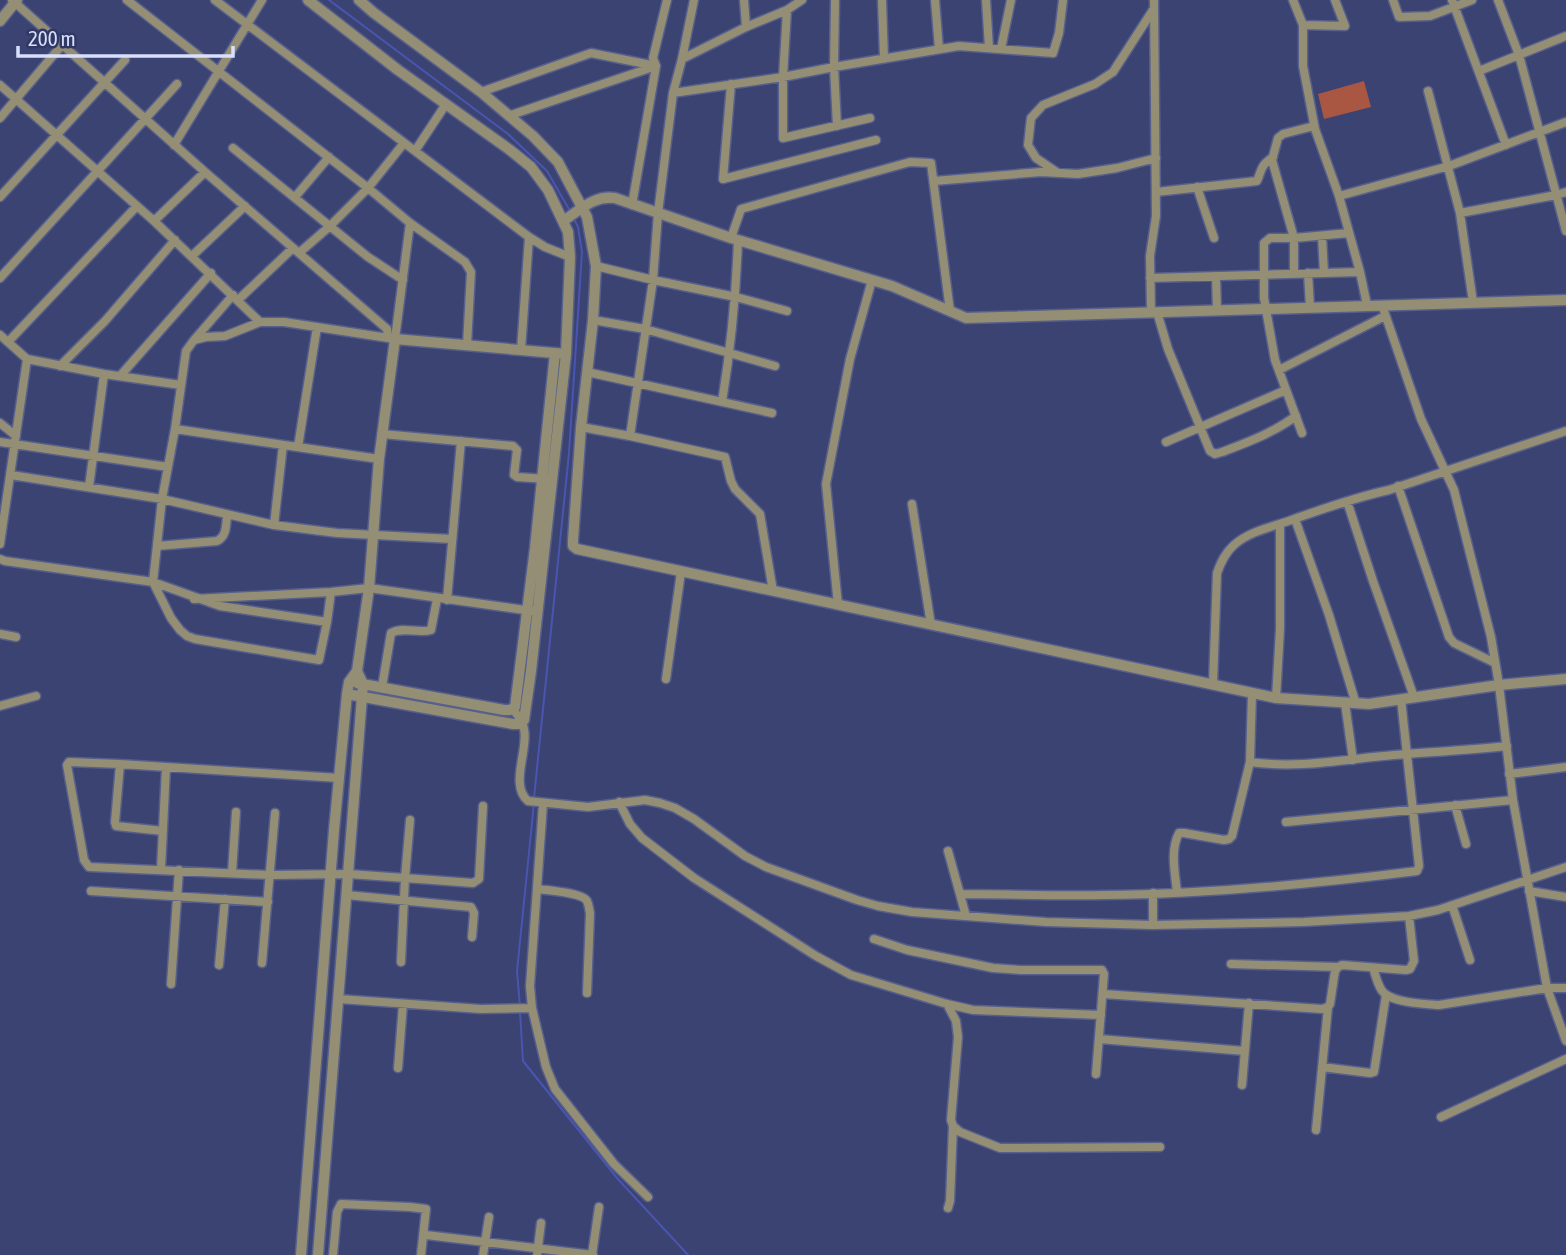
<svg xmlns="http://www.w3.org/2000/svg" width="1566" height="1255" viewBox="0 0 1566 1255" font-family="'Asap Condensed',sans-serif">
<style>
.green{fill:#a95642}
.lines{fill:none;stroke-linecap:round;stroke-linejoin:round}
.stream{stroke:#4a55b1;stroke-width:2}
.minor-casing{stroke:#575f8b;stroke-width:11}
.tertiary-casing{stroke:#575f8b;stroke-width:13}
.minor{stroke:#948e75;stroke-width:8}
.tertiary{stroke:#948e75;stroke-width:10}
</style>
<rect width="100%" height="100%" fill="#3b4372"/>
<path class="green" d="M1364,81L1371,107L1324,119L1318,94Z"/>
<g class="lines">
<path class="stream" d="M329,0L508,134L547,171L570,211
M534,798L569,453L582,252L578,227L574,219
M520,1007L517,971L534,803
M520,1012L523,1061L617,1178L688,1255"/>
<defs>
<path id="minor" d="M12,0L205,172L387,329L388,338
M127,0L368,188L410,223L465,262L471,272L467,345
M215,0L529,237L545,247L570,257
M744,0L746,27
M835,0L834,67L837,126
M882,0L884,58
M935,0L939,49
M986,0L989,48
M1293,0L1303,25V66L1315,129L1339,196L1360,272L1367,305
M1393,0L1399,17L1430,16L1472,0
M1452,0L1506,145
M1498,0L1519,55L1566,231
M787,10L783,77V138L870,118
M1303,25L1345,26L1335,0
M1001,49L1011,0
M682,59L746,27L787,10L802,0
M1479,71L1566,36
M731,84L723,179L876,140
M0,85L154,221L260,322
M1428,91L1460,213L1473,302
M481,92L591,53L656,66L632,205
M673,93L783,77L834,67L959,46L1053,53L1059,33L1063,0
M508,116L656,66L653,58L667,0
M0,118L62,45
M174,145L262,0
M233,148L368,257L403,280
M415,151L446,104
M1058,173L1036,158L1028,145L1031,118L1043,105L1095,84L1113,72L1153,10
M934,181L1041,172L1078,174L1117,168L1156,158
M1197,187L1214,238
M1156,192L1257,181C1262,169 1261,165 1273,157
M1339,196L1449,166L1566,122
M0,197L125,60
M295,197L329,157
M1460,213L1556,195L1566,192
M154,221L205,172
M1322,236L1324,273
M731,238L741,209L910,162L931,163L950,311
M299,253L330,226L368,188L404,143
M192,256L245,206
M596,266L653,280L736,297L787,311
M1308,273L1310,307
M1294,274V238L1272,160L1278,138L1283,134L1314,126
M1216,276L1217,310
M0,278L177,84
M1150,278L1360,272
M238,300L293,248
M1382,305L1421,419L1454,490L1491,637L1499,685L1513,800L1547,988L1566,1041
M1151,312L1150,256L1156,216L1154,0
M1157,312L1168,349L1210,451L1215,454L1222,452C1248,442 1273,433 1296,416
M593,320L645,329L775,366
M0,335L27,359L104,374L181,385
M194,340L233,295
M8,342L137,206
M521,350L529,237
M60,366L105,321L175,240
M1279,370L1385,316
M587,372L772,413
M120,376L211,273
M722,402C731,347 736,296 738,240
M0,423L16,436
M581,427L630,436L653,280L658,213L673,93L682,59L694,0
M175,429L379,459
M1302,433L1275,360L1264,298V243L1270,238H1294L1349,233
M382,434L513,446L517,450L514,475L517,477L547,479
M630,436L725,457L731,481L735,489L760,514L773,591
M0,442L168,467
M1166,442L1286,390
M298,447L317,327
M11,475L162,499L274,525L337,533L452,539
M1398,486L1449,637L1454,643L1495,663
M89,487L104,374
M1347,501L1373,581L1414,697
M912,504L931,625
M1295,519L1329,615L1356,704
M274,525L283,445
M0,544L27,359
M157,546L217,541C227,536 226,525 227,515
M0,559L5,561L153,582L220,606L327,622
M331,592L327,622L319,660L195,639L187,636L180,630L171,618L153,582L162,499L175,429L185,358L186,351L194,340L206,337L225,336L260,322H284L395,339L410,223
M194,599L331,592L369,588L532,611
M447,600L461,441
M838,605L826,484L850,359L872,280
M0,634L16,637
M666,679L681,572
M1213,684L1217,573C1221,562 1225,553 1234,545C1251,530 1274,527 1294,519C1326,508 1356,497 1389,490L1566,431
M382,687L391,633C403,626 418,634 431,630L437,599
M1276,698L1280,629V524
M1345,703L1353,760
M0,706L36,696
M513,709C517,715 523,721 524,729C529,749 509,785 528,801L588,807L645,800L660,803L675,808L694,819L745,856L766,867L857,900L878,906L912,912L1046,922L1153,925L1304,922L1409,916L1438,910L1566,867
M1250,762C1298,769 1346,759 1394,755C1432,752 1469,750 1507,746
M120,764L115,822L116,826L163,831
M1509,774L1566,767
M339,778L120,764L69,762L67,765L84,860L89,867L270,875L349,874L405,878L401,962
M619,802L630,824L642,838L694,878L816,956L851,975L947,1004L973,1010L1101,1015
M543,804L530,986L532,1008L546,1067L555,1089L614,1164L648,1197
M1455,805L1466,844
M410,820L405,878L473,883L479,879L483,806
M1286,822L1513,800
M948,851L966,916
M161,869L166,768
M232,873L236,812
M537,889C547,890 583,893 587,901C589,905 589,909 590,913L587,993
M91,891L268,902
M1529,891L1566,897
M1177,892C1175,873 1170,850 1179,833H1184L1224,840L1229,839L1232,836L1250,762L1252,694
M960,894C1008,894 1056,896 1104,895C1209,894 1314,884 1417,871L1419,866L1401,699
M347,895L471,907L474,913L472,937
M1452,905L1470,960
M1153,925V893
M874,939L907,950L993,968L1021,970H1102L1104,974L1096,1074
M262,963L275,813
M1231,964L1338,967
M219,965L225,899
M1373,968C1376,976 1378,988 1384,993C1395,1003 1425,1004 1439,1005L1547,988H1566
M171,984L179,870
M1103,994L1322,1009L1328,1007L1330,1004L1335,971L1338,967L1342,965L1406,970L1410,969L1414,961L1409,916
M339,999L481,1009L532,1008
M947,1004L956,1021L958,1037L951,1120L953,1126L960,1132L1000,1148L1160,1147
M1099,1039L1245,1051
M1322,1067L1370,1073L1374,1072L1386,995
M398,1068L403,1004
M1242,1085L1249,1003
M1441,1117L1566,1059
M1316,1130L1328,1007
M948,1208L950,1201L953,1126
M426,1235L593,1255
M333,1255L337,1212L341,1204L410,1207L426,1209L421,1255
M483,1255L489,1217
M537,1255L541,1223
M592,1255L599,1207"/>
<path id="tertiary" d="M308,0L398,70L510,150L531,167L548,190L568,232L570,257L566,354L531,671L524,720L518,724H513L347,694
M359,0L374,13L481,92L533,136L558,162L587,217L596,266L593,320L581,427L573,540V546L577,549L1276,698L1369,704L1499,685L1566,679
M0,21L17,0
M563,221C580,210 594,195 615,198L731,238L892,286L966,318L1566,300
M357,683L504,710H510L515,707L535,548L555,353
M301,1255L334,830L347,694L349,682L357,671L369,588L379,459L395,339L566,354
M318,1255L363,684L357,671"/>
</defs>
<use href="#minor" class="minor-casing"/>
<use href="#tertiary" class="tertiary-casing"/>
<use href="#minor" class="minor"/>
<use href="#tertiary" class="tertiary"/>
</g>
<path d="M18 46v10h215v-10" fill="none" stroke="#d9e0fd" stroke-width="3.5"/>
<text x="28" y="46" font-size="21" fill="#d9e0fd" stroke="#313866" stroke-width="5" paint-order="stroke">200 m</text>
</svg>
